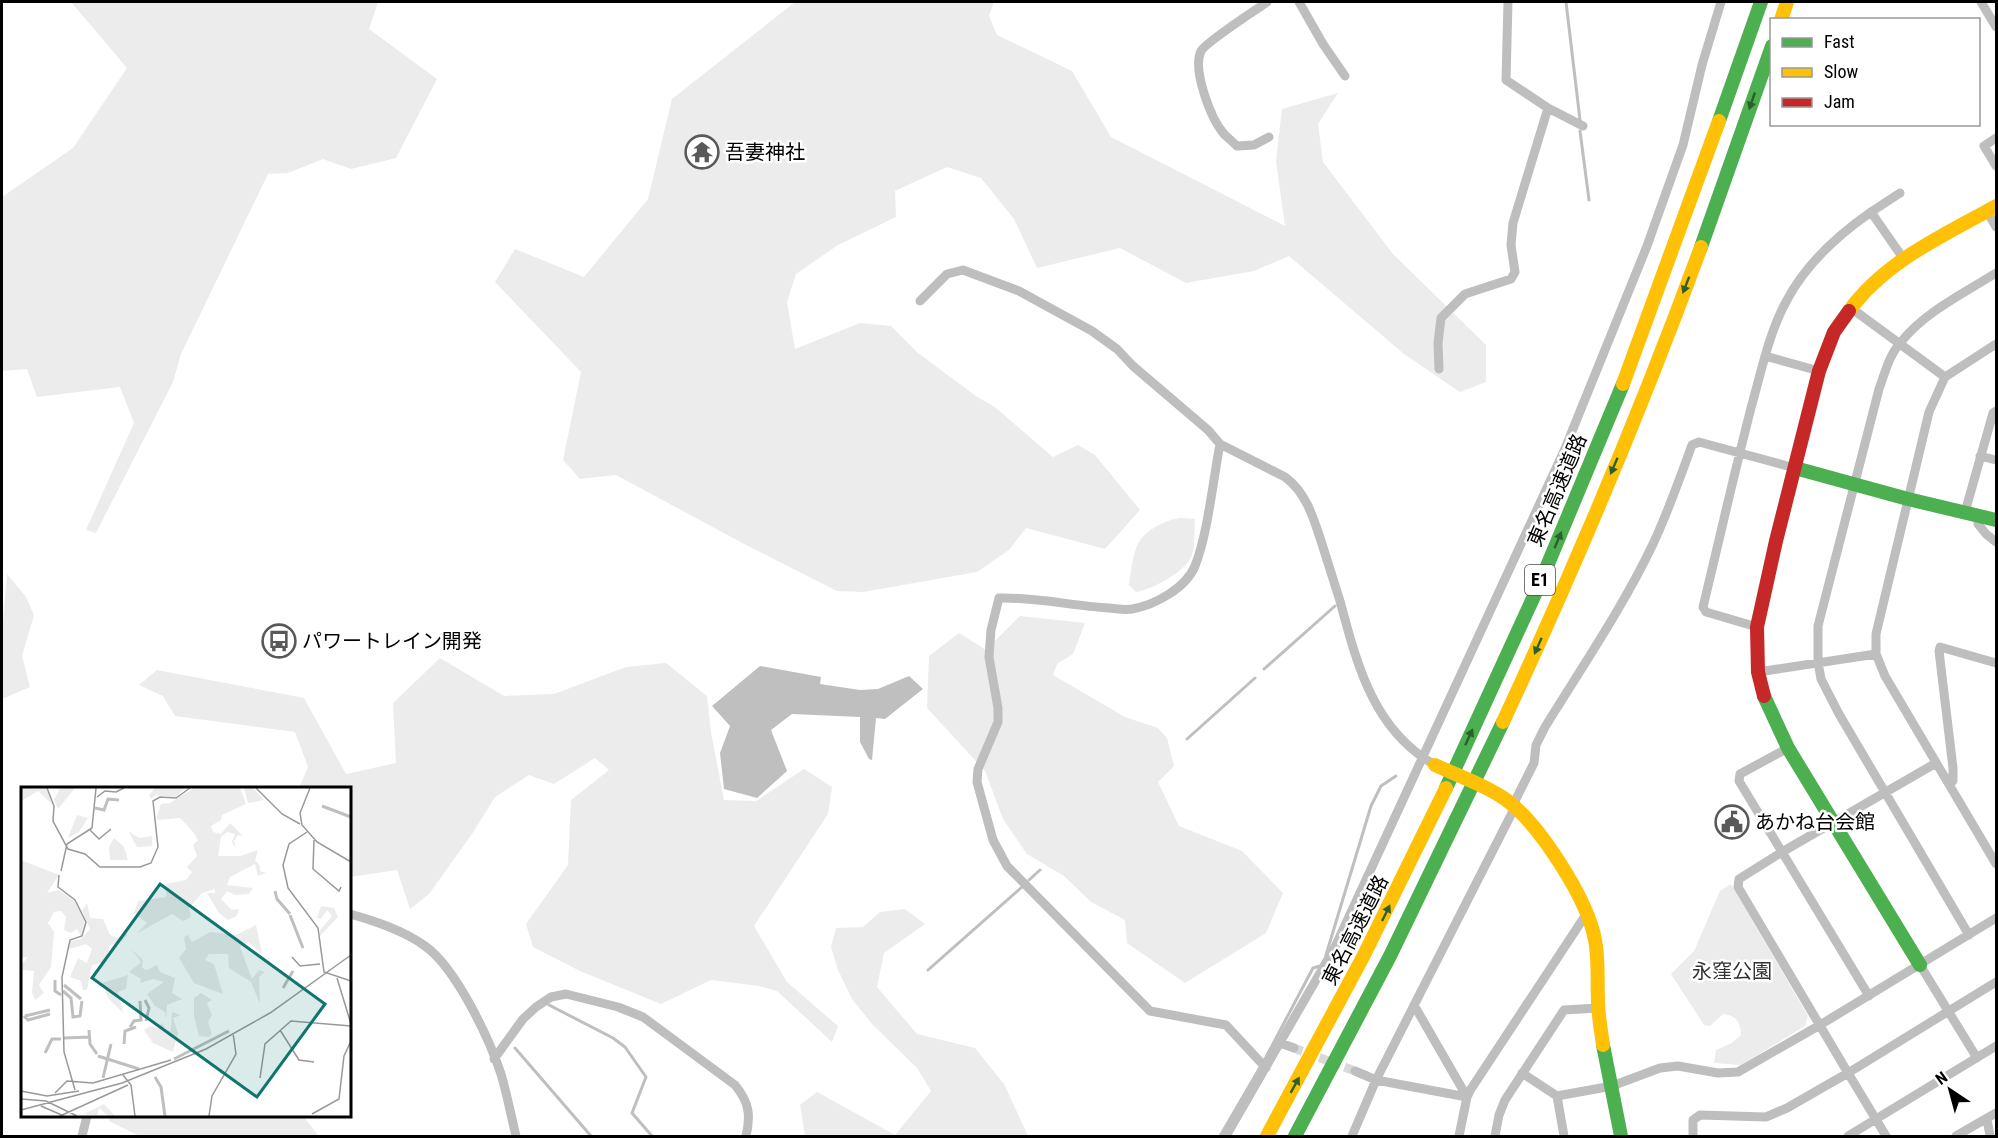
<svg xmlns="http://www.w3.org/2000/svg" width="1998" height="1138" viewBox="0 0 1998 1138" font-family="'Roboto Condensed','Noto Sans JP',sans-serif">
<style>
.green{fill:#ececec}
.water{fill:#bfbfbf}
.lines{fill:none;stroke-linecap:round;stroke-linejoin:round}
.stream{stroke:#bfbfbf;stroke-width:3}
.street-tunnel{stroke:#d9d9d9;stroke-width:9;stroke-dasharray:9 4.5;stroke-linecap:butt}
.street{stroke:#bebebe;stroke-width:9}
.fast{stroke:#4caf50;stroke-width:14}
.slow{stroke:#ffc107;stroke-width:14}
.jam{stroke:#c62828;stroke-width:14}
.oneway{fill:#2a602c}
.labels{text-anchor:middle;stroke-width:5;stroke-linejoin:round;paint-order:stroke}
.shield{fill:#fff;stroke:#4c4c4c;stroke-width:1.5}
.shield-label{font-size:18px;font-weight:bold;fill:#000}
.poi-label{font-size:20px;fill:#000;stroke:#fff;text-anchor:start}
.street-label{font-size:20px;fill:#000;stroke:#fff}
.park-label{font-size:20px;fill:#333;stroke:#fff}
.inset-river{fill:none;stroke:#bfbfbf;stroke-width:3}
.inset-road{fill:none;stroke:#999;stroke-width:1.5}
.view{fill:#0f766e;fill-opacity:0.15;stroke:#0f766e;stroke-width:3}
.inset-edge{fill:none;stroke:#000;stroke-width:3}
</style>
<rect width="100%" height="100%" fill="#fff"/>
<path class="green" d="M71,2H378L369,29L437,79L396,158L351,169L323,159L288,173L268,174L181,354L173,382L96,533L86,530L134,423L120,387L37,397L27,369L2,371V197L73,148L127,68Z
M795,2H994L989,16L997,35L1072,71L1111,137L1285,226L1276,161L1282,109L1338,93L1318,124L1323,162L1393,254L1486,345V382L1460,392L1404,354L1289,256L1254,271L1186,283L1120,248L1037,268L1014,219L981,178L947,167L895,191L896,217L838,245L796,274L787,302L795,349L860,323L891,326L918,353L976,396L996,408L1053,457L1078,445L1095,455L1140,510L1105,549L1026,528L1009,550L977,572L863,592L837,591L748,546L616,475L580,479L563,460L581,372L495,282L515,249L584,277L648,199L672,99Z
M1180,518L1195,519C1194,530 1196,547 1191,557C1185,572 1151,590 1136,592L1129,585C1131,572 1132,558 1137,546C1143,531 1165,520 1180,518Z
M7,574L26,597L34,615L22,656L30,687L2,699V633Z
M1020,616L1085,623L1073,654L1057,664L1053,675L1125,717L1158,728L1167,738L1174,766L1158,782L1179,826L1242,851L1283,893L1266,933L1185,983L1127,943L1125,920L1091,902L1064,876L1027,854L1003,819L985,771L927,708L929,656L959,633L986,650Z
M440,658L504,696L554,694L626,667L666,663L707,696L711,732L724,800L756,801L804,769L832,787L828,814L754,926L787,982L838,1026L832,1042L777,991L759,986L711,980L661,1004L580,971L533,947L526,924L568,865L571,800L609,770L595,758L554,784L529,775L495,797L472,834L429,894L410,909L397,870L350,877V788H299L308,767L295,732L175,716L163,696L139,685L157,670L304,698L346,774L396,763L393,703Z
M1731,884L1808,1016L1805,1026L1741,1065L1714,1063L1716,1050L1732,1043L1741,1035C1741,1023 1736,1015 1723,1014L1710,1026L1704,1025L1671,974L1694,951L1720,891Z
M905,909L925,924L884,953L877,987L917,1034L975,1048L1004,1084L1028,1136H805L800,1105L817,1092L895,1135L931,1091L917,1068L872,1024L852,999L838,970L831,947L836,928L863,927L880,912Z
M110,1116H303L319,1136H139L109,1121Z"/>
<path class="water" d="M760,666L821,677L820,684L860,690L878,689L909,676L923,689L885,719L876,718L872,760L869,759L860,742V717L792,714L771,730L787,771L757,798L724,789L720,753L730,726L712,706Z"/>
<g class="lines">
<path class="stream" d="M1566,2L1580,120
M1580,131L1589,200
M1264,669L1335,606
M1187,739L1255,678
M1029,880L1040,870
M1326,955L1371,806L1381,786L1396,776
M928,970L1022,887
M549,1005L613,1038L625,1047L646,1077L632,1113L652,1136
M515,1048L591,1136
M1220,1136L1266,1057L1313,968L1320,966"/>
<path class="street-tunnel" d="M1294,1048L1355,1071"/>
<path class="street" d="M1267,2C1256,10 1206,42 1201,51C1192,70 1211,119 1224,134C1228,138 1233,142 1237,146L1254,145L1269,137
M1299,2L1323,44L1345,76
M1508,2L1506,80L1548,108L1583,126
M1981,2L1996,27
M1996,138L1984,146L1996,166
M1987,211L1996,227
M1871,212L1900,193
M920,301L947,274L963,270L1019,291L1092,331L1117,349L1133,366L1208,430L1220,444L1285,477C1307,493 1314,520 1322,544C1328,563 1334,582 1340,601C1357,664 1373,730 1435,765
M1851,308L1945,377
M1996,344L1945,377L1929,412L1876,634V654L1885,676L1996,864
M1765,356L1819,371
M1439,369L1438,343L1441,318L1465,294L1511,279L1515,272L1511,245L1513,223L1548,108
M1220,444C1213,480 1208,533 1195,566C1186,588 1155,605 1132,609C1125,610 1116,609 1109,608C1072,606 1036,597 999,598L991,630L989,657L998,708V722L978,769L977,782L993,840L1007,866L1150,1011L1226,1025L1266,1068
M1980,456L1996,460
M1965,512L1993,413L1996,411
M1979,516L1978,524L1986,534L1996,542
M1757,627L1706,612L1703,607C1719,541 1734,474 1751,408C1761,373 1769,332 1787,300C1806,264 1838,235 1871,212L1903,258
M1758,672L1876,654
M1788,748L1740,774L1739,781L1782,852L1936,763
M1949,784L1953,781V768L1939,651L1940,647L1996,663
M1513,805L1534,763L1536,745L1545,727C1582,667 1623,607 1653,544C1668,512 1680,478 1692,445L1699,442L1795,468
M350,914C375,921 403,930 425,946C456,968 489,1038 501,1074C507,1094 511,1116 516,1136
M1969,935L1839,714L1821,679L1818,662V626L1879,389C1885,373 1889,355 1901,342C1925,312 1964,293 1996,273
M1920,965L1977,1058
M1414,1005L1467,1097
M1280,1043L1294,1048
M494,1059L523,1019L536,1007L551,997L566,994L618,1007L643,1017L735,1085C749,1102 751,1115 746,1136
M1355,1071L1376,1080L1467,1097
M1522,1073L1557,1096L1612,1086L1660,1068L1678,1066L1718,1073L1738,1072L1820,1025L1996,918
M1557,1096L1564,1136
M1987,1119L1990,1136
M82,1136L87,1116
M1226,1136L1335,947L1564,451L1647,246L1683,145L1702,65L1721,2
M1352,1136L1376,1080L1515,807
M1459,1136L1467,1097L1471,1089L1587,913
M1495,1136L1499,1115L1505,1100L1564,1010L1598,1008
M1693,1136V1120L1700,1115L1766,1117L1787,1108L1848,1073L1738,887L1739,879L1782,852L1869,996
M1848,1136L1996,1046
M1886,1136L1848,1073L1996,982
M1956,1136L1996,1113"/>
<path class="fast" d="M1719,121L1761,2
M1701,247L1772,46
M1795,468L1908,499L1996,520
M1764,696L1788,748L1920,965
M1446,788L1540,583L1623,384
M1603,1045L1621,1136
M1295,1136L1390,956L1503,722"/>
<path class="slow" d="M1781,20L1787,2
M1849,311C1885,261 1943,236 1996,206
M1623,384L1719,121
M1503,722C1575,567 1642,408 1701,247
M1435,765C1458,776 1484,784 1505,799C1539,823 1588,900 1595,940C1599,960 1597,980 1598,1000C1598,1015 1601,1030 1603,1045
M1267,1136L1364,955L1446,788"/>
<path class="jam" d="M1764,696L1758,672L1757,627L1776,541L1819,371L1834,332L1849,311"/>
</g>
<defs><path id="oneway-solid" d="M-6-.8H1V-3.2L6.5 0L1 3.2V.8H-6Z" transform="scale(1.5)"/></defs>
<g class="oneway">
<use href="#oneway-solid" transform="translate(1752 101) rotate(109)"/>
<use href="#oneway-solid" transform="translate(1686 285) rotate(111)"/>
<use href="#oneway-solid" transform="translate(1614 466) rotate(113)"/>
<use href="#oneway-solid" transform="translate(1558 540) rotate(-67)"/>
<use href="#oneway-solid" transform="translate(1538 646) rotate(114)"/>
<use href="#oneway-solid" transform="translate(1469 737) rotate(-65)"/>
<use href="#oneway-solid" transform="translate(1386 913) rotate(-64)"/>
<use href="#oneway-solid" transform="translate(1295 1085) rotate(-61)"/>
</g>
<defs>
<symbol id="temple-ring" viewBox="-11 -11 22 22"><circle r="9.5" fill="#fff" stroke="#595959" stroke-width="1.5"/><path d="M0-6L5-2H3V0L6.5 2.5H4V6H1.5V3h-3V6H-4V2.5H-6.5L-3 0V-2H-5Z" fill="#595959"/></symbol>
<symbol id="bus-ring" viewBox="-11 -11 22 22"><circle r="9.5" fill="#fff" stroke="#595959" stroke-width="1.5"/><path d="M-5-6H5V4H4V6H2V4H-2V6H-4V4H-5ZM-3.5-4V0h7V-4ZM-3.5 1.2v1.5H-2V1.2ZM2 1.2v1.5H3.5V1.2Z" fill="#595959"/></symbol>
<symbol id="civic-ring" viewBox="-11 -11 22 22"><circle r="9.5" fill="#fff" stroke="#595959" stroke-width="1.5"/><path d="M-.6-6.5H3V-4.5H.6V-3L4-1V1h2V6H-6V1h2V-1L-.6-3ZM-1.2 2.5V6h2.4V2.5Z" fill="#595959"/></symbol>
</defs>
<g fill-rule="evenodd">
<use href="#temple-ring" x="683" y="133" width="38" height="38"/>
<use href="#bus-ring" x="260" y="622" width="38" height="38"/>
<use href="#civic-ring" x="1713" y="803" width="38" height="38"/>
</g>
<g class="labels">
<rect class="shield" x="1525" y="565" width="30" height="30" rx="4.5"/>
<g class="shield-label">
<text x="1540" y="586">E1</text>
</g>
<g class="poi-label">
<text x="725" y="159">吾妻神社</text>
<text x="302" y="648">パワートレイン開発</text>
<text x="1755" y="829">あかね台会館</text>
</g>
<g class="street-label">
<text transform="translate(1557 490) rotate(-67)" y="7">東名高速道路</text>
<text transform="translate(1355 930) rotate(-63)" y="7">東名高速道路</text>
</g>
<g class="park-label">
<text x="1732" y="978">永窪公園</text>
</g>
</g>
<g transform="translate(21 787)">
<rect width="330" height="330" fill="#fff"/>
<path d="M0,1H25L32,18L17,4L0,14ZM39,1H54L37,22L33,13ZM134,1H164L155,10L135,8L130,12L128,8ZM173,1H219L225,17L201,28L200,33L190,39L192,45L200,47L209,36L222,49L217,48L213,54L215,62L211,55L214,47L206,45L200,50L197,69H219L237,63L234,73L239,79V84L245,86L237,89L234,77L209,90L206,98L232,101L228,107L214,108L206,104L200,112L211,123L218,122L216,129L207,133L198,126L186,106H194V102L181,106L168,121L170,130L162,134L151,127L115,147L126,136L113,126L117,114L145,110V97L165,93L171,85L166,80L176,69L172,58L177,53L173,46L159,31L136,33V29L140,17L149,16ZM223,1H232L243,13L227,16ZM56,28L67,31L58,45L47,51ZM107,44L118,51L131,49V59L116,60ZM93,51L103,60L107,73H89L88,60ZM0,73L38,88L26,106L38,103L53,114L64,133L60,149L56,142L50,146L43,143L45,130L40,124L33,125L27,136L33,145L30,180L18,198L23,206L14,213L11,206L13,184L2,183L0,178L7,170L0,171ZM66,116L69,131L82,132L89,148L96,151L105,145L106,148L100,155L89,158L84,175L71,178L66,203H62L60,194L49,190L57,171L66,176L71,162L65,157L48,162L49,154L60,152L69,142L61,123ZM300,119L313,121L317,130L299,149V143L311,129L306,123L300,132L296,131ZM235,138L241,167L227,155L219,160L231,192L238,183L244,185L238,190L239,217L230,195L208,181L207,167H188L184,173L193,177L202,207L173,196L158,171L165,162L163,150L167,148L171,155L189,145L215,148ZM110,162L122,173L121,181L126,183L136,178L139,185L154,191L151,206L161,212L146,218L145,233L144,225L134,219L126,207L143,195L132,192L119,196L120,192L108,185L120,175ZM107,188L105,202L97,205L102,226L87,211L81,196ZM180,206L191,213L186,216L191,228L187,235L191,247L188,250L178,249L173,229V211ZM151,225L160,228L152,231L157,246L152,265L132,256L123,243L129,239L136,241L141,236L145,244L150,243ZM83,317L94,329H87L78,321L76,329L63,327Z" fill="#ececec"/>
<path class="inset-river" d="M301,19L330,30M74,21L83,23L87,12L98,13M254,104L256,112L269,127M269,128L282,161M34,193V204L40,208M43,198L60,212M262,201L272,184M42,204L50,211L52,230L59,229L61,214M124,213L128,221L125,234M3,229L7,233L29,227M4,229L29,223M109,240L113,234L120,233L119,214M68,243L69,257L76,267M43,251L69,250M103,257L104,244L115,240M24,266L31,252H40M77,269L118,282M153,272L208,244M134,290L140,300L144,329M82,291L90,257"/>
<path class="inset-road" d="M26,1L33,19L32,34L47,62L64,67L79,80H119L130,76L137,60L132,14L139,10L155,11L169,1M235,1L261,27L279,37M289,1L279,26L281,38L296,55L330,75M76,10L84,4L95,5L103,1M69,43L78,52L90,42M286,45L268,57L262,78L267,101L297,141L303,185L330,194M293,53L292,82L318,104L320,100M40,84L46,57L71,41L75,1M38,88L37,100L54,113L65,135L61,149L49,153L41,190L43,265L54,303M271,170L279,179L299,177M316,191L330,237M259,243L278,273L293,275M102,288L110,298L114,329M239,291L244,257L270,234L330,239M0,304L26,309L58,304M34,306L46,294L72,296L150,273M0,312L25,314L56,329M20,319L43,329M0,323L101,296L185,262L249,226L330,168M291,327L318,312L323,269L330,254M39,329L107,298M188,329L191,309L215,267L212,246"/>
<path class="view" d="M139,97L304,217L236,310L71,191Z"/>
<rect width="330" height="330" class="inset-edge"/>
</g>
<rect width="1998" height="1138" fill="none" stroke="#000000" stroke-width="6"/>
<rect x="1770" y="18" width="210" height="108" fill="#ffffff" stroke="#999999" stroke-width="1.5"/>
<rect x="1782" y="38" width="30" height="9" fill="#4caf50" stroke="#999999" stroke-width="1.5"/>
<text x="1824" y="48" font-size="18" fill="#000000">Fast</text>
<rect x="1782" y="68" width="30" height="9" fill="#ffc107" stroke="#999999" stroke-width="1.5"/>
<text x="1824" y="78" font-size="18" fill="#000000">Slow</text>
<rect x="1782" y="98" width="30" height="9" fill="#c62828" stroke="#999999" stroke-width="1.5"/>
<text x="1824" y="108" font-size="18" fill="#000000">Jam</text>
<g transform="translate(1950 1090) rotate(324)" stroke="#ffffff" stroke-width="4.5" paint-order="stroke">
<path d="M0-4.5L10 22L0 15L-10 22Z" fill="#000000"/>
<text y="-9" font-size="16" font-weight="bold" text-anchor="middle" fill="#000000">N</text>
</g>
</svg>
